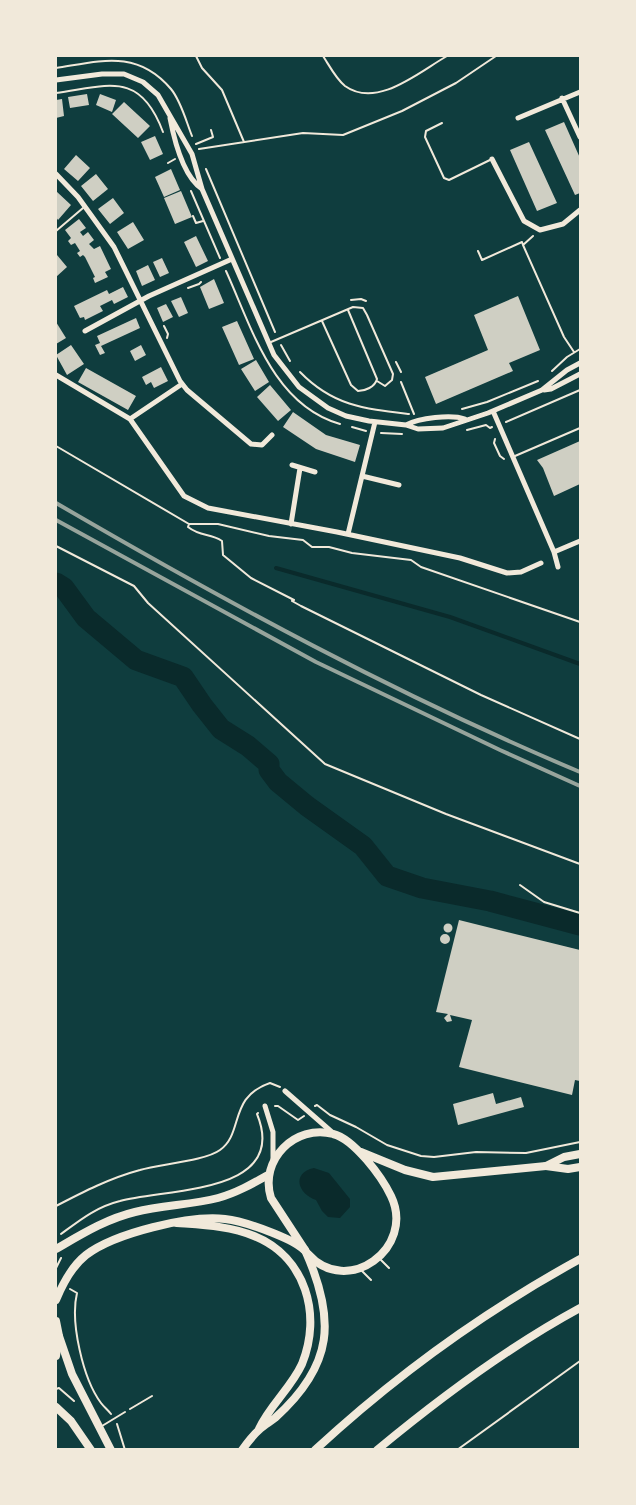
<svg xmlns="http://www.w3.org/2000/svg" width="636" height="1505" viewBox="0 0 636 1505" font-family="'DejaVu Sans',sans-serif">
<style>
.water{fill:#0a2a2b}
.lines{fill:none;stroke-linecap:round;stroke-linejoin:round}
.stream{stroke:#0a2a2b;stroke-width:4}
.river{stroke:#0a2a2b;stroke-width:21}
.building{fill:#cfcfc3}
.path{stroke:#f1e9da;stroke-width:2}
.service{stroke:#f1e9da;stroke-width:2}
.minor{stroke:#f1e9da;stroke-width:5}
.primary{stroke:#f1e9da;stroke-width:8}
.trunk{stroke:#f1e9da;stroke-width:8}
.rail{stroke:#97a49c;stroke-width:4}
</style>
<rect width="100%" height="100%" fill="#0f3d3e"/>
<path class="water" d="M314,1168L329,1173L350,1199V1207L340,1218L328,1217L322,1211L316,1200C298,1194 291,1173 314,1168Z"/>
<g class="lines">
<path class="stream" d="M276,568L450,617L580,664"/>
<path class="river" d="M56,583L64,588L86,618L136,660L183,677L202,705L221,729L248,746L269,764V770L278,782L307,806L363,846L387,876L422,888L490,901L580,925"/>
</g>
<path class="building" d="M87,94L89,105L70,108L68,97Z
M100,94L116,100L112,112L96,105Z
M62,99L64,116L56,118V100Z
M124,102L150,126L138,138L112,114Z
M564,122L580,158V193L575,195L545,130Z
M155,136L163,154L150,160L141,142Z
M529,142L557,203L537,211L510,150Z
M76,155L90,168L78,181L64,169Z
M171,169L180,190L164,197L155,177Z
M96,174L108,189L93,201L81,186Z
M56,191L71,205L58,220L56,217Z
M181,191L192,217L175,224L164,198Z
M113,198L124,213L110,224L98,209Z
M79,219L86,228L80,232L83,236L88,232L94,240L89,244L94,249L100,246L111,269L105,272L108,277L95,283L93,278L95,277L85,257L83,255L80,257L77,253L80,251L75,243L71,245L68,241L71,238L65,230Z
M133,222L144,240L128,249L117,232Z
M196,236L208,261L196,267L184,242Z
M57,255L67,267L56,277V257Z
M162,258L169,273L160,277L153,262Z
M148,265L155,280L142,286L136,271Z
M214,279L224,303L209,309L200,287Z
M123,287L128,297L114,304L112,300L100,306L103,311L85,320L84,317L80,318L74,306L107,290L109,294Z
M518,296L540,350L509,363L513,371L436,404L425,377L488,350L474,315Z
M181,297L188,313L179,317L171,301Z
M166,304L173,317L163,322L157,308Z
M136,318L140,328L101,346L105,353L100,355L95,345L100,343L97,336Z
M237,321L254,359L239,365L222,327Z
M56,322L66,338L56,344Z
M71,345L84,364L67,375L56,355Z
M141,345L146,355L135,361L130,351Z
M256,360L269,382L255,391L241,369Z
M161,367L168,381L154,388L151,382L146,385L142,377Z
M86,368L136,396L128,410L78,382Z
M270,385L291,410L278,421L257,397Z
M293,412L326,435L360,445L355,462L316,449L283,427Z
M580,441V484L554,496L543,468L537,460Z
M459,920L580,950V1081L575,1080L572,1095L459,1067L472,1020L450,1015L452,1021L447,1022L444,1018L448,1014L436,1012Z
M443.5 928a4.5 4.5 0 1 1 9 0a4.5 4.5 0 1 1-9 0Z
M440 939a5 5 0 1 1 10 0a5 5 0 1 1-10 0Z
M493,1093L496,1104L521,1097L524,1107L458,1125L453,1104Z"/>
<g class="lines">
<path class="path" d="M196,56L202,68L222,90L244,142
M56,68C101,61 137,49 171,89C181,101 186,121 192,136
M56,93C108,86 140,70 163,132
M196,144L213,137L211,130
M199,149L303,133L343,135L402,111L456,83L496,56
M168,163L175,159
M206,169L275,332
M191,191L220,258
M193,216L196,223L203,221
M533,236L523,245L564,337L574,352
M478,251L482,260L522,242L523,245
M226,271C252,328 273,405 340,424
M188,288L199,284L201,282
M351,300L361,299L366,301
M164,326L168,334L167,338
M281,345L290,361
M396,362L401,372
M552,371L567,357L580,349
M300,372C333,406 365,409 409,414
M401,382L414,414
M462,409L487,402L538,381
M506,422L580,390
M352,427L366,431
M467,430L486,425L490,428L492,427
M381,433L402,434
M495,439L494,443L500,456L504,459
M56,446L189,524H218L269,536L303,540L312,547H329L352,553L411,560L421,567L580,622
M189,524L188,527C201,537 210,533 222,541L223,555L251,578L294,600L292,601L301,606L481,695L580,739
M56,546L134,586L148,603L325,764L446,814L580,864
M520,885L544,902L580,913
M275,1106H278L298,1120L304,1116
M315,1106L317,1105L330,1115L356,1127L387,1145L421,1156L434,1157L476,1152L526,1153L580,1142
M56,1206C83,1192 110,1178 140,1170C160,1164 205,1161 220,1150C244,1133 228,1097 270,1083L280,1087
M61,1234C80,1220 96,1207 120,1201C166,1188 290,1195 257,1114L258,1113
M56,1268L61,1258
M70,1289L77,1293C70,1322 83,1379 101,1403C104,1407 108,1410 111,1414
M56,1389L59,1388L74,1401
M130,1409L152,1396
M117,1424L125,1450
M56,1430V1439
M457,1450L580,1361"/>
<path class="service" d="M323,56C329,65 336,79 345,86C377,109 419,72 447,56
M442,123L426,131L425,137L444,178L449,180L492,159
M56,231L83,208
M322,321L351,385L358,391C365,391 375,387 377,379L348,310
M271,342L353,307L363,308L367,315L393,374L392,380L385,386L377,381
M515,456L580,428
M379,1258L389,1268
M360,1269L371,1280
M102,1426L125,1412"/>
<path class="minor" d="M56,80L102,74H124L143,82L158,95L192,154L202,189L274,355L299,387L328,408L346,416L369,421L406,425L418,429L443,428L488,413L542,390L567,370L580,363
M562,98L580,137
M170,118C174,139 183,176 202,189
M518,118L580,92
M492,159L524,221L540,230L563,224L580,210
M56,174L78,197L114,247L180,381L187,390L251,444L262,445L272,435
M85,331L149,296L232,259
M56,375L130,419L184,496L208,508L337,532L460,558L507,573L521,572L541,563
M544,390L551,389L580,374
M493,411L554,552L580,541
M130,419L182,384
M406,425C419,418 451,414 465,419
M292,465L315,472
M362,476L399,485
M291,524L300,468
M348,534L375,422
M554,552L558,567
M285,1091L333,1133
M265,1106L273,1132V1159"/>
<path class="primary" d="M361,1152L405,1170L433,1177L546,1166L564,1157L580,1154
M56,1249C82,1234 106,1219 135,1212C162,1205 191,1205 218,1198C236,1193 252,1184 268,1175
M56,1300C63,1283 72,1266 86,1255C115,1233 189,1215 225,1219C242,1221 258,1227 273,1233C285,1238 300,1244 308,1254C347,1298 416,1248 391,1196C382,1177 354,1139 333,1134C295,1124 259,1160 271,1198L305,1250
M56,1321L59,1336L56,1356"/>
<path class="trunk" d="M546,1166L568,1169L580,1167
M177,1223C203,1225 230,1226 254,1236C306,1257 322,1315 302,1364C291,1388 270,1405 259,1429
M59,1336L72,1374L111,1450
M56,1407L71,1421L91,1450
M242,1450C247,1443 253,1435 260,1429C264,1425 270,1422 275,1418C334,1365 336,1319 305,1250
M315,1450C395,1376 485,1311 580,1259
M377,1450C441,1397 508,1347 580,1308"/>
<path class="rail" d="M56,503C226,602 399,696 580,772
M56,520L316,662L500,750L580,786"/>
</g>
<rect width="636" height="1505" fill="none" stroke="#f1e9da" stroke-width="114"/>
</svg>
